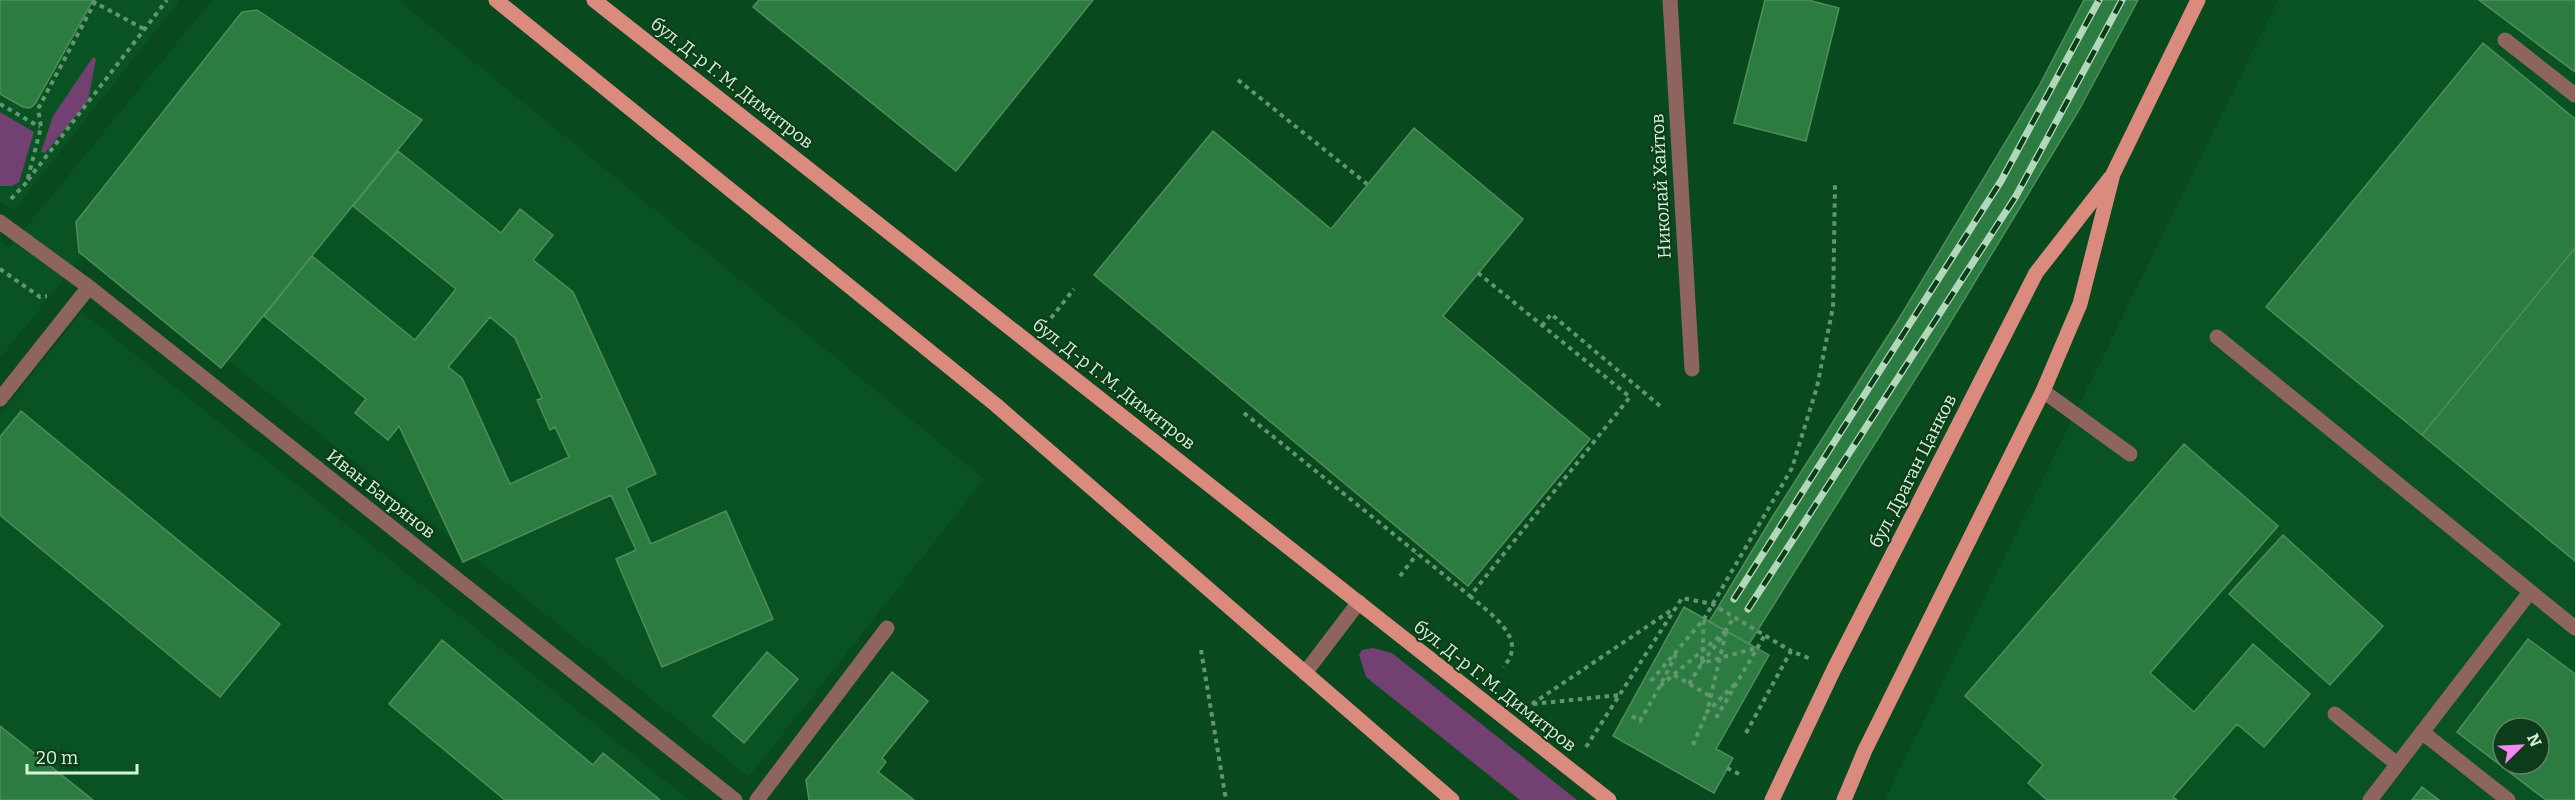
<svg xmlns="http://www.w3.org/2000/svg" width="2575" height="800" viewBox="0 0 2575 800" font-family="Bitter,serif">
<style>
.built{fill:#095322;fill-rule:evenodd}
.green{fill:#734171}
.building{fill:#2c7b40;stroke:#528c5d;stroke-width:1.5;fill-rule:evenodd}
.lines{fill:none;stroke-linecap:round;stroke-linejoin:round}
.path{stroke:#639571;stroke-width:4;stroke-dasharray:4.5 4.5;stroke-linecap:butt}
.minor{stroke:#8d645e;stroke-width:15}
.major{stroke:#db8a7e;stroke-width:15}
.rail-casing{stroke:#b3d7ba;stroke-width:7}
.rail{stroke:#0e3c1a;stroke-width:4.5;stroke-dasharray:14;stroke-linecap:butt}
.labels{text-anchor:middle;stroke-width:4.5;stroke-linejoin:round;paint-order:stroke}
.street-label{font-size:18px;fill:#d5f3d9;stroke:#0e3c1a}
</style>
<rect width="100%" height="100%" fill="#08491d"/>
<path class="built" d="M0,0H180L15,209L0,203Z
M212,0H398L984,479L749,777L88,249L0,358V241L9,248Z
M2278,0H2575V800H1885ZM2503,728H2539V764H2503Z
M82,312L689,800H0V415Z"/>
<path class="green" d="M93,57L96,59L88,101L45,153L41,152L53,116Z
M0,112L34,132L19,182L12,186H0Z
M1373,648L1392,653L1577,800H1520L1366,677L1359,655L1362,650Z"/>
<path class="building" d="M0,0H93L35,104L30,108L23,107L0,94Z
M759,0H1093L956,171L753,7Z
M1765,0H1808L1839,8L1806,141L1734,123Z
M2084,0H2138L2079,110L1939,341L1749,644L1709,622L1773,516L1900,317L2038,88Z
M2479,0H2575V72Z
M257,10L422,120L221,368L79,252L76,222L242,12Z
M2483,43L2575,119V248L2422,435L2266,307Z
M1414,128L1523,219L1443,316L1590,439L1468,586L1094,275L1213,131L1331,229Z
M398,151L501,233L520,209L553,235L533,260L573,292L656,474L626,488L651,544L726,511L773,619L662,667L616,559L636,550L611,495L463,562L399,426L388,440L355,413L366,399L264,316L312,256L415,340L456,289L353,206ZM490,317L515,338L542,398L537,400L550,430L555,427L569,457L510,484L462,378L448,367Z
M2575,248V561L2422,435Z
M21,411L280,624L220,697L0,515V437Z
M2184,444L2278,526L2150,673L2194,712L2253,644L2310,694L2264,747L2237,724L2173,797L2177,800H2047L2028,783L2043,765L1965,696Z
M2283,535L2383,626L2330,685L2229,594Z
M1684,607L1769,655L1716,749L1733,758L1714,793L1613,736Z
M2528,639L2575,674V800H2546L2457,732ZM2503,728H2539V764H2503Z
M442,640L593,765L603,753L660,800H505L389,704Z
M767,652L798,679L744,743L713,716Z
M892,672L928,701L882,758L886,762L878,772L914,800H809L806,780Z
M0,726L93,800H0Z
M2422,787L2439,800H2412Z"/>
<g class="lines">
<path class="path" d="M92,1L144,29
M1238,80L1367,184
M0,104L40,127
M28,180L167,0
M11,199L27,182L41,127L38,109L96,0
M0,269L40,297L47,296
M1051,318L1074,289
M1542,326L1551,314L1660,406
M1244,413L1470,596L1630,397L1478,273
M1400,576L1417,554
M1470,596C1490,614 1530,639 1503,667
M1725,632L1734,617
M1726,632L1707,712L1736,683
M1721,638L1702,663L1756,648
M1201,650L1226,800
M1676,654L1660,686L1726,631
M1674,675L1710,696
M1651,681L1704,619L1792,468L1817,387L1833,307L1835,185
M1689,684L1702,663L1704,619
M1532,704L1673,609
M1533,704L1620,695
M1632,716L1640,721L1660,686
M1716,718L1765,635
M1746,733L1791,651L1811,659
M1693,745L1707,712
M1586,747L1682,598L1712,604L1791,651
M1727,768L1739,774"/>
<path class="minor" d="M1670,0L1692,369
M2505,40L2575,95
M0,222L89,287L735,800
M2217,337L2575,628
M2043,391L2130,454
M0,399L89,287
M1305,673L1359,602
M2335,714L2397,764
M2422,732L2508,800
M757,800L887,628
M2370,800L2530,592"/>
<path class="major" d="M496,0L996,405L1452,800
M594,0L1609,800
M1772,800L1834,669L2036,273L2110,178
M1844,800L1865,750L2043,391L2080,304L2113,174L2198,0"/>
<defs>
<path id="rail" d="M1734,599L2001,181L2099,0
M1748,609L2016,196L2122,0"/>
</defs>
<use href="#rail" class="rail-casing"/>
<use href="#rail" class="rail"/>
</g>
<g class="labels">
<g class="street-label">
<text transform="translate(732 83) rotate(38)" y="6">бул. Д-р Г. М. Димитров</text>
<text transform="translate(1661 186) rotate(-93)" y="6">Николай Хайтов</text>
<text transform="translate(1114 384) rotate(38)" y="6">бул. Д-р Г. М. Димитров</text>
<text transform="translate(1913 471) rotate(-63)" y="6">бул. Драган Цанков</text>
<text transform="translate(381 494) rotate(38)" y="6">Иван Багрянов</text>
<text transform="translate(1495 686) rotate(38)" y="6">бул. Д-р Г. М. Димитров</text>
</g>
</g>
<g transform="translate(2521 746) rotate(66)"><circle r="28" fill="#0e3c1a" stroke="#5e8566" stroke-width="1.5"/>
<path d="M0-4.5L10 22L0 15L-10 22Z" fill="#f489f0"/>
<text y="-9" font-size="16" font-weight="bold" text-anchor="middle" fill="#d5f3d9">N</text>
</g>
<path d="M27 764v9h110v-9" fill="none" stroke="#d5f3d9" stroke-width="3"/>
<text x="36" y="764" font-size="18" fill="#d5f3d9" stroke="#0e3c1a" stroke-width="4.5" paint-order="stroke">20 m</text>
</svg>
